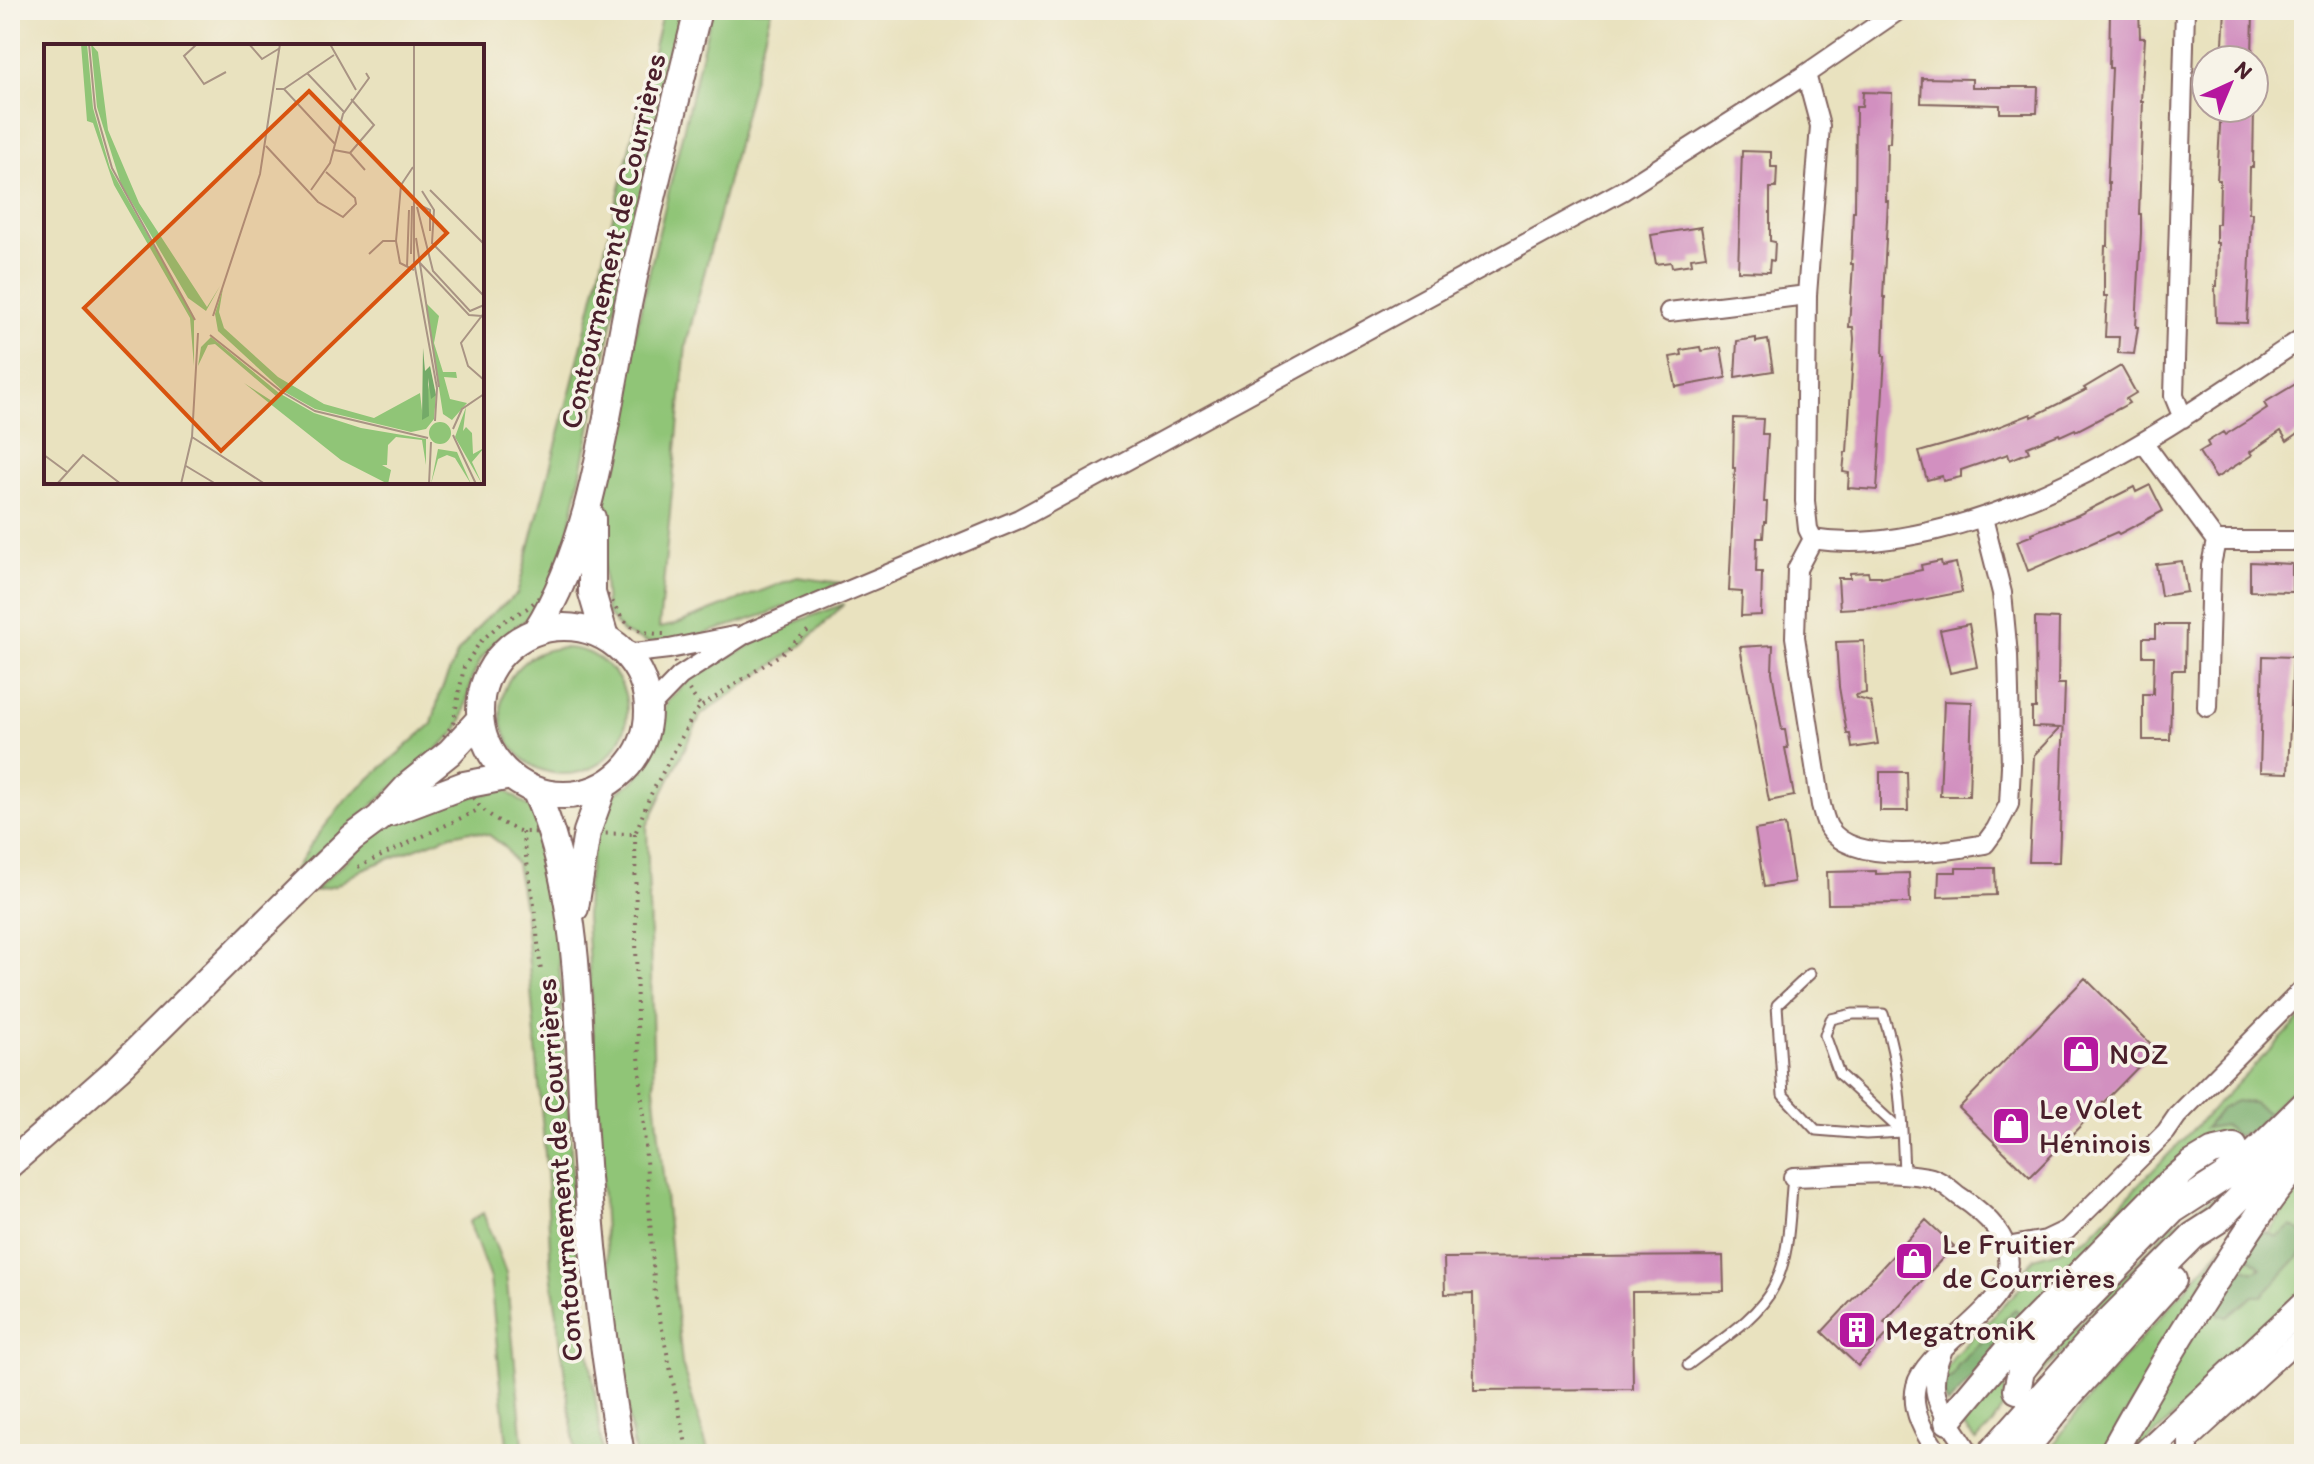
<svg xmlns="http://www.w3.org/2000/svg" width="2314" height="1464" viewBox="0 0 2314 1464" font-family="Itim,sans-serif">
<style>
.green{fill:#90c577;stroke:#6d7251;stroke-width:2}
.forest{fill:#74aa68;stroke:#5f644a;stroke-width:2}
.building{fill:#d290c0}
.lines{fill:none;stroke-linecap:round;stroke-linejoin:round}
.lane-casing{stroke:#82635f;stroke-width:13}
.street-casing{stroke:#82635f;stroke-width:22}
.secondary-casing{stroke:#82635f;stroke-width:30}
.path{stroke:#82635f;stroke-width:4;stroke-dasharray:2 6;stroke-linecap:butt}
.lane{stroke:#fff;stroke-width:9}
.street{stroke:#fff;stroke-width:18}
.secondary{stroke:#fff;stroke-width:26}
.labels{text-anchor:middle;stroke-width:7;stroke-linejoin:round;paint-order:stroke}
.street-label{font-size:30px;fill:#4a1f2b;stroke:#f7f3e8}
.poi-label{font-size:30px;fill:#4a1f2b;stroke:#f7f3e8;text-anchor:start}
.inset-road{fill:none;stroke:#a99484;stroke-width:2}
.view{fill:#d8530f;fill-opacity:0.15;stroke:#d8530f;stroke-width:4}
.inset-edge{fill:none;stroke:#4a1f2b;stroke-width:4}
</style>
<rect width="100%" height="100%" fill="#f7f3e8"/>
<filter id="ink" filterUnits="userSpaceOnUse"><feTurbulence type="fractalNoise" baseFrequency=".0125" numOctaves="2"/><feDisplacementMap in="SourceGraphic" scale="16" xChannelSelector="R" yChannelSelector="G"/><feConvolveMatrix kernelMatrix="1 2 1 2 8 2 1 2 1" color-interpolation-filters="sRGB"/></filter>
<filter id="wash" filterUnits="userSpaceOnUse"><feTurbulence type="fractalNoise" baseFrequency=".006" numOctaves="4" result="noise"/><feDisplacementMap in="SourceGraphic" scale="32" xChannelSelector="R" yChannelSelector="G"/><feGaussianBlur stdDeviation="1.8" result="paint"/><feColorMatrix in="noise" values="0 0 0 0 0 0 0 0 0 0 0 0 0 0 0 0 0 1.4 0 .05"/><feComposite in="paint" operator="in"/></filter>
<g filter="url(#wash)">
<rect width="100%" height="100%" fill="#e9e2bf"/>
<path class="green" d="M663,10H685L617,298L568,536L538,612L498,638L481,659L472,678L463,718L455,733L291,877L309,847L346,799L432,724L440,693L458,652L484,620L517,594L576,369Z
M712,10H771L686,345L659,628L674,625L797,577L841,583L767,614L704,634L649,643L623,633L606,612L602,540L605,482L641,307Z
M844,604L802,645L701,715L647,826L654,1086L682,1364L709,1454H635L618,1360L605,1234L586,917L587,884L599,813L614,794L633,782L650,760L658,742L661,721L668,701L689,680L785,626Z
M501 711a63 63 0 1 1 126 0a63 63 0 1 1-126 0Z
M505,790L532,809L554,880L579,1278L603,1454H554L575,1450L551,1271L546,1166L524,907L516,864L505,847L489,835L471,831L451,835L363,869L335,886L313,891L379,831L424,805Z
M2304,1015V1078L2268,1113L2253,1103L2224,1125L2236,1136L2026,1318L2015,1309L1953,1376L1943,1383L1945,1372L1954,1356L2022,1286L2025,1269L2034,1258L2062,1250L2090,1235Z
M2304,1183V1239L2302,1233L2278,1237L2268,1234Z
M2226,1188L2036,1379L2029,1378L2172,1225Z
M483,1213L506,1273L524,1454H508L490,1279L469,1222Z
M2223,1246L2103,1454H2046L2087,1400Z
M2244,1251L2261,1267L2254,1272L2244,1268L2228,1293L2216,1304L2227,1317L2253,1296H2262L2304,1251V1295L2134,1454H2122Z
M2018,1353L2005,1378L2004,1406L1990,1427L1976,1441L1957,1420Z"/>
<path class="forest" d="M2236,1101L2253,1103L2268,1113L2252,1131L2236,1136L2224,1125L2205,1128L2220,1110Z
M2292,1226L2302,1233L2304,1251L2262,1296H2253L2227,1317L2219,1315L2216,1305L2228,1293L2244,1268L2254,1272L2261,1268L2244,1251L2258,1230L2278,1237Z
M2015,1309L2026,1318L1948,1405L1944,1396L1943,1383L1953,1376L1958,1365Z"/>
<g id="blocks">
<path class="building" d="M2110,10H2139L2140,38H2145L2141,101H2143L2139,214H2141V233L2136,327H2138L2134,354L2118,353L2119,337H2105L2107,296H2104V271L2105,246H2108L2109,183H2107L2112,68H2109Z
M2225,10H2253L2252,60H2222Z
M1922,78L1972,79V87H2038L2037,113H2000V105L1921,103Z
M1863,92L1892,93L1890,143H1887L1886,201H1888L1883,297H1885L1883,356H1885L1877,490L1848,488L1849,473L1843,472L1845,452H1847L1854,339L1853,327H1849L1853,264H1851L1853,211H1855L1856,107H1862Z
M2221,108H2254L2253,167H2250L2249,213H2252L2247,323L2216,322L2215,286H2217L2218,243H2216V224H2219L2220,180H2217Z
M1742,151L1771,152V167H1777L1776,188H1770V241L1775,242L1774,261L1770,260L1769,272L1738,271Z
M1701,227L1706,256L1691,258L1692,264L1672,267L1671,262L1656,264L1651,235Z
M1756,338V342L1768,340L1773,371L1735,377L1737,341Z
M1700,347L1701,351L1721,348L1726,378L1676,387L1670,357L1682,355L1681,350Z
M2121,366L2136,393L2126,399L2129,403L2120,408L2076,431L2075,429L2060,436L2059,434L2027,447L2029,452L2010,460L2008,454L1961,470V477L1943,481L1942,476L1927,480L1919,452L1975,436L2031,414L2032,417L2086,390L2084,388Z
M2304,379V429L2287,441L2281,431L2250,452L2252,455L2216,478L2199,452L2209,446L2207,442L2223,432L2225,435L2249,420L2267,408L2264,403Z
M1734,418L1763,419L1762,434H1768L1764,502H1767L1766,522H1764L1763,538H1757L1756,572H1762L1761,615L1741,616L1742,592L1729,591L1735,468H1733Z
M2150,485L2163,511L2119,534L2117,532L2028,571L2017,541L2033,535L2032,533L2078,515L2134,487L2136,492Z
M1941,561L1942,566L1956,563L1962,592L1891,606L1840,609L1838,578H1850V573L1868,572L1869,576H1881V578L1922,570L1921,565Z
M2182,561L2187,592L2161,596L2156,564Z
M2250,562L2292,564V592L2250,591Z
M2035,618L2059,619L2058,684H2065L2059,862H2029L2034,755L2060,728L2032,727V708H2036Z
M1969,624L1977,667L1950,673L1940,630Z
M2155,625H2186L2185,670H2172L2170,740H2143V694H2153L2154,656H2143V638H2155Z
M1864,641L1866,693L1856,695L1857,698L1871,702L1878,744L1852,748L1850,734H1847L1839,687L1836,642Z
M1773,645L1772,672L1782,730H1785L1788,748H1785L1794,796L1769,801L1740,647Z
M2263,656L2293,657L2288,773L2260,772Z
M1944,701L1972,702L1969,796H1940Z
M1880,772H1907L1908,811H1880Z
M1785,825L1794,882L1764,887L1755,830Z
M1956,868H1995L1996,895L1938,897L1939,872H1956Z
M1876,871V874L1909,873L1910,903L1828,904L1827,872Z
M2085,978L2156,1049L2030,1177L1959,1108Z
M1926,1220L1954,1246L1884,1322L1892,1329L1858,1366L1822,1332Z
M1723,1256L1724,1291L1632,1292L1633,1389L1474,1390L1473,1293L1445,1294L1444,1258Z"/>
</g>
</g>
<g filter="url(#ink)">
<use href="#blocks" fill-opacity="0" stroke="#82635f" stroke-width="2"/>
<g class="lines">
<defs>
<path id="lane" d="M1810,974L1777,1005L1783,1095L1816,1130L1866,1134L1902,1132
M1902,1132L1839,1074L1825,1035L1831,1019L1853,1014H1883C1900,1065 1902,1120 1904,1174
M1688,1365C1717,1342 1757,1320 1774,1286C1791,1254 1789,1212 1793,1177"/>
<path id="street" d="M1806,74L1820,126L1807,295L1805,501L1808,529L1813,539
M1669,312L1807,295
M2183,418L2174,396L2185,10
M2143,442L2216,541L2211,565L2207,707
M1813,539L1797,569L1795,637L1821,805C1823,812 1825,822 1829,828C1853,866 1948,851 1985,844L1996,829L2009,804L2011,766L2008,655L2002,593L1983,518
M1813,539C1854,546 1893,540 1933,531C2072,499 2187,415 2304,337
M2216,541H2304
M625,654L669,649L734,636
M648,709L680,676L745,634L1019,519L1624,190L1806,74L1899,10
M1793,1177C1836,1176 1884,1169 1928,1177C1939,1179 1950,1189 1959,1196C1991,1217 2025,1250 2000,1290C1982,1321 1922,1357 1916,1386C1910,1410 1925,1435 1939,1454
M2007,1247L2046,1240L2067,1230L2166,1132L2177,1116L2304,988
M1942,1352C1922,1400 1948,1415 1970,1454
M2188,1454V1441L2304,1335"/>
<path id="secondary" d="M592,518V593L605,637
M480 711a84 84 0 1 1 168 0a84 84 0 1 1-168 0Z
M536,631C596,536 606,408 629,300C649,203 675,106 698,10
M535,790C583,897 577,1020 584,1135C591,1243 602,1348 621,1454
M390,813L464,785L511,776
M575,908L587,832L604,785
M10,1164L119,1068L318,871L352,838L379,818L410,784L450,752L480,719
M2017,1390L2021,1371L2037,1350L2173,1210L2244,1164L2304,1105
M1948,1421L2021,1334L2164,1188L2192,1164L2212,1152L2234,1147
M1990,1454L2102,1328L2193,1236L2218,1220L2304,1131
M2021,1454L2071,1393L2173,1280
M2112,1454C2148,1389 2186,1325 2227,1263C2251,1226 2274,1190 2304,1158
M2145,1454L2304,1305"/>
</defs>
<use href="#lane" class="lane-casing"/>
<use href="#street" class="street-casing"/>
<use href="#secondary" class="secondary-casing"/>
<path class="path" d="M544,587L610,596C622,624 634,634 665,634C673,661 683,685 701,706L694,714L650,796L635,834L522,832C463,809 471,785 442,739L453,724L464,667L480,642L501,623L526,609L537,600Z
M702,706L781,654L811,628
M522,832L534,905L541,972
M635,834L637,1025L655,1295L688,1454
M358,867L480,809"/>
<use href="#lane" class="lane"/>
<use href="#street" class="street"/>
<use href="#secondary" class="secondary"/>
</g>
</g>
<defs>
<symbol id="shop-square" viewBox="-11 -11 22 22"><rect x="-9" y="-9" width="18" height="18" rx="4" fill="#b5179e" stroke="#f7f3e8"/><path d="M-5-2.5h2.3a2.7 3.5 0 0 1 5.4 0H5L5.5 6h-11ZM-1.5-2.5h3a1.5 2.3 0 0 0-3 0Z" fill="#fff"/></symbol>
<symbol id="building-square" viewBox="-11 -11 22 22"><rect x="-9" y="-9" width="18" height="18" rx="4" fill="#b5179e" stroke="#f7f3e8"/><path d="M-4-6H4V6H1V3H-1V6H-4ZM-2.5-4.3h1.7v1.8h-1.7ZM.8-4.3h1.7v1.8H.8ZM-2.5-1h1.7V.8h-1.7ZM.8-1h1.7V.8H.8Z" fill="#fff"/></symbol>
</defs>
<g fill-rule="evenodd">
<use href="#shop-square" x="2059" y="1032" width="44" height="44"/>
<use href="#shop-square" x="1989" y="1104" width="44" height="44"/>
<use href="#shop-square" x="1892" y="1239" width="44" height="44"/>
<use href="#building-square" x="1835" y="1308" width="44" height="44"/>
</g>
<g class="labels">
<g class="street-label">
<text transform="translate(613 241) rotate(-77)" y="10">Contournement de Courrières</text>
<text transform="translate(559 1170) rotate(-94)" y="10">Contournement de Courrières</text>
</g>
<g class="poi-label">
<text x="2109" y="1064">NOZ</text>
<text x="2039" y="1119">Le Volet<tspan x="2039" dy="34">Héninois</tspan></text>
<text x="1942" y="1254">Le Fruitier<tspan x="1942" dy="34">de Courrières</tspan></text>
<text x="1885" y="1340">MegatroniK</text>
</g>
</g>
<g transform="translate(44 44)">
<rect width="440" height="440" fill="#e9e2bf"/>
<path d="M37,0H43L49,64L66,124L150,273V322L146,274L70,141L49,79L43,77ZM47,0L54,8L64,86L95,159L163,263L176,242L162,267L144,254L77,140L53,63ZM179,244L175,268L180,284L234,333L280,360L330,374L376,349L379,375L386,334V347L392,351L390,375L382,385L367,388L271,365L239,347L174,287L171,270ZM382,259L395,272L390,299L399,328H412L413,334L400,333L406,355L423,359L408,376L399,370ZM167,293L235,349L270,369L317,384L382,395V421L378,396L352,393L344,401L343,421H338L347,426L344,440L297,416L200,339L228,357L232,352L171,300L164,301L154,322L157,303ZM422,363L419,387L422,383L428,389L429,410L440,404L428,418L438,440L411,393ZM385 389a11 11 0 1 1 22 0a11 11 0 1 1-22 0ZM394,405L413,408L427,440L411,414L403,411L394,415L387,440Z" fill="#90c577"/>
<path d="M379,304L381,327L386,322L392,351L387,355L384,334L385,372L378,376Z" fill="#74aa68"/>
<path class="inset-road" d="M45,0L51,64L68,124L151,276M153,0L140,12L160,40L182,28M205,0L218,15L236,4M286,0L312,46M370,0V218L393,344L391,377M263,29L300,68M232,45H240L291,100M240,45L290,11M222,102L274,158L299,173L312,160L311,154L282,128M290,106L306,109L321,126M306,109L330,81L307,55M267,146L286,119L299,70L325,34L322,29M386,146L440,200M378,147L390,166L388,199L440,252M375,161L386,166V187M373,163L389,227L426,267L440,261M372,194L395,343M352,197L357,141L369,123M325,210L339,197H352L356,219L370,226M367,210L368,162M376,219L425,271L438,272M363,223L365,166M440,269L417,299L424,322L440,336M169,272L216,130L236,0M166,291L238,348L271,367L384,394M409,385L418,365L440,350M409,391L432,440M148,393L221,440M0,411L23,428M142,422L172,440M13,440L39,411L77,440M137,440L148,393L154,289M385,440L387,398"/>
<path class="view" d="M265,47L403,189L177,407L40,264Z"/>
<rect width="440" height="440" class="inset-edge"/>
</g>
<rect width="2314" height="1464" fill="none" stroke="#f7f3e8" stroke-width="40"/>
<g transform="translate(2230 84) rotate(44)"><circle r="38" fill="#f7f3e8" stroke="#b29e9c" stroke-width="2"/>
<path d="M0-6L14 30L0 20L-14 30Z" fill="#b5179e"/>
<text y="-12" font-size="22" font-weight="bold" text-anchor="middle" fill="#4a1f2b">N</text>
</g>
</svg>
